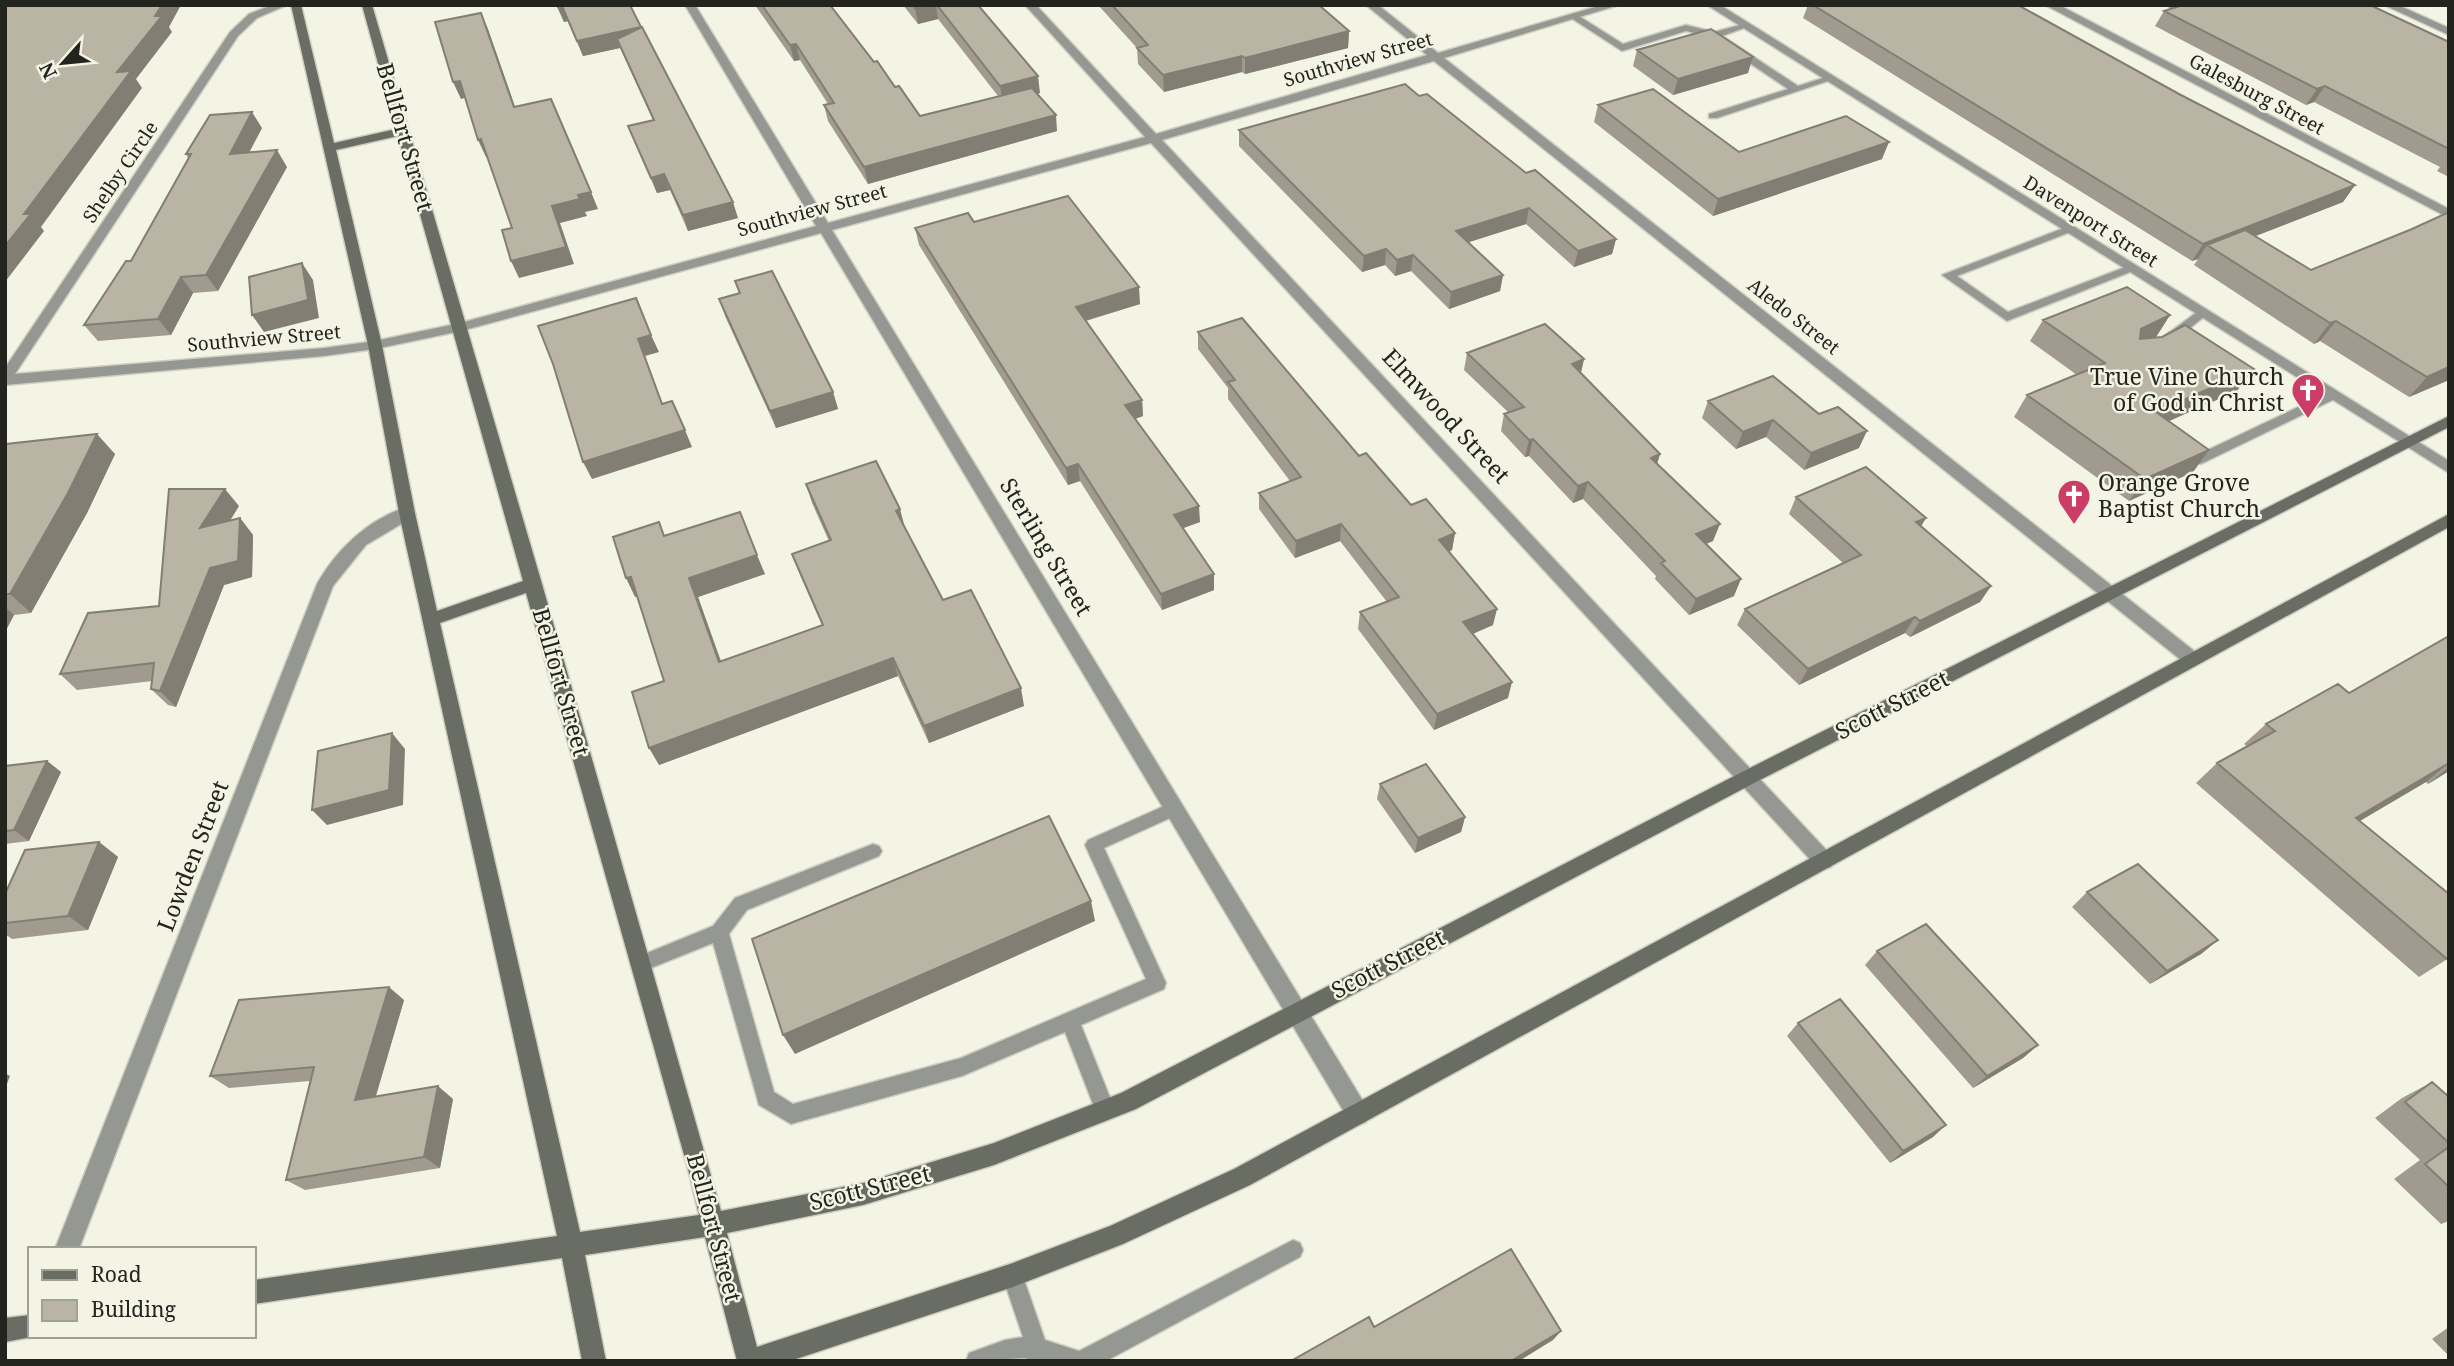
<svg xmlns="http://www.w3.org/2000/svg" width="2454" height="1366" viewBox="0 0 2454 1366" font-family="'Noto Serif',serif">
<style>
.lines{fill:none;stroke-linecap:round;stroke-linejoin:round}
.service-casing{stroke:#cecfc0;stroke-width:3}
.minor-casing{stroke:#cecfc0;stroke-width:3}
.secondary-casing{stroke:#cecfc0;stroke-width:3}
.service{fill:#959892;fill-rule:evenodd}
.minor{fill:#959892;fill-rule:evenodd}
.secondary{fill:#696d64;fill-rule:evenodd}
.wall{fill:#a09b8e}
.shaded-wall{fill:#827e74}
.building{fill:#bab4a5;stroke:#827e74;stroke-width:2}
.labels{text-anchor:middle;stroke-width:5;stroke-linejoin:round;paint-order:stroke}
.far-street-label{font-size:19px;fill:#24241e;stroke:#f3f4e4}
.street-label{font-size:23px;fill:#24241e;stroke:#f3f4e4}
.poi-label{font-size:23px;fill:#24241e;stroke:#f3f4e4;text-anchor:end}
</style>
<rect width="100%" height="100%" fill="#f3f4e4"/>
<g class="lines">
<defs>
<path id="service" d="M1574,13L1623,44L1686,25L1714,32L1747,23V27L1722,36L1798,86L1829,76L1834,79L1717,118H1709V114L1788,89L1711,37L1686,31L1622,51L1571,18L1569,16Z
M2069,226L2075,229L2073,231L1957,276L2008,312L2128,266H2136L2138,269L2007,321L1942,275Z
M2201,309L2205,310V316L2174,341H2166V335Z
M2332,391L2337,392V398L2205,462L2200,464L2193,459L2195,456Z
M1173,802L1179,804L1181,809L1179,814L1104,848L1166,983L1164,989L1081,1025L1115,1110L1112,1117L1105,1120L1098,1117L1065,1032L962,1076L791,1124L759,1105L713,943L641,972L635,970L632,964L635,958L713,926L735,898L873,844L879,846L882,851L879,856L747,910L729,934L774,1092L793,1104L961,1058L1146,979L1085,845L1088,840Z
M1293,1240L1300,1243L1303,1250L1300,1257L1106,1361H1027L1026,1358L966,1361L969,1353L1005,1340L1023,1337L1002,1275L1006,1268L1013,1264L1020,1268L1045,1340L1079,1351Z"/>
<path id="minor" d="M272,5H287L257,18L238,36L15,374L324,348L375,341L460,323L816,226L685,5H695L828,223L1145,137L1025,5H1036L1156,134L1427,55L1366,5H1378L1438,53L1602,5H1619L1444,58L2198,654L2201,659L2198,664H2186L1434,61L1162,140L1831,855L1834,861L1831,867L1824,869L1817,867L1151,143L832,230L1366,1106L1369,1114L1366,1122L1358,1125L1350,1122L821,233L461,331L375,349L324,356L5,385V368L230,32L249,14Z
M1707,5H1720L2449,461V473Z
M2045,5H2059L2449,209V218Z
M2384,5H2398L2449,28V35Z
M407,507L415,513L413,517L366,545L333,586L79,1249H55L317,584C336,550 368,519 407,507Z"/>
<path id="secondary" d="M291,5H301L334,143L396,129L362,5H372L542,584L721,1211L863,1183L994,1143L1121,1093L1742,772L2449,416V427L1756,782L1136,1109L994,1165L863,1205L727,1233L757,1347L1013,1263L1110,1226L1234,1169L2449,514V527L1250,1185L1123,1244L1013,1287L790,1361H737L705,1237L585,1255L606,1361H582L562,1258L254,1304V1280L557,1236L399,513L368,345ZM398,136L523,581L437,611L415,513L382,345L336,150ZM526,593L688,1169L699,1215L580,1232L440,623Z
M30,1315V1336H37L5,1342V1318Z"/>
</defs>
<use href="#service" class="service-casing"/>
<use href="#minor" class="minor-casing"/>
<use href="#secondary" class="secondary-casing"/>
<use href="#service" class="service"/>
<use href="#minor" class="minor"/>
<use href="#secondary" class="secondary"/>
</g>
<path class="wall" d="M556,5H630L738,218L688,231L670,190L657,193L628,126L653,120L620,48L583,56L568,21L564,22Z
M755,5H830L874,62L920,116L998,96L938,19L918,24L903,5H978L1040,93L1037,94L1057,131L868,184L828,121L824,105L828,104L800,60L794,61Z
M1098,5H1319L1349,31L1348,48L1245,74L1242,72L1164,92L1138,64L1137,48Z
M1808,5H2018L2179,94L2355,185L2343,202L2255,236L2311,270L2412,229L2449,212V380L2409,397L2320,341L2314,344L2194,265L2198,259L2192,261L1803,18Z
M2165,5H2370L2449,42V177L2437,171L2440,167L2314,102L2306,105L2155,26L2164,11L2171,9Z
M1637,50L1748,73L1673,95L1633,66Z
M1419,96L1616,239L1612,254L1574,267L1526,224L1468,242L1503,275L1500,291L1449,309L1411,271L1395,276L1385,265L1362,272L1239,146V130Z
M1598,105L1739,152L1882,159L1713,216L1594,122Z
M262,128L249,152L287,167L218,291L193,293L171,335L98,341L84,325L131,261L188,158L186,154Z
M974,222L1140,304L1086,321L1142,400L1143,416L1135,419L1200,522L1183,528L1214,574V590L1162,610L1080,481L1068,485L919,245L915,228Z
M735,281L833,392L838,409L776,428L725,316L719,299L739,293Z
M2170,315L2156,337L2237,391L2168,421L2209,450L2193,472L2129,501L2014,417L2027,395L2077,375L2030,341L2043,320Z
M1198,332L1359,456L1411,505L1455,533L1452,550L1449,552L1493,625L1473,634L1508,698L1434,730L1358,629L1360,612L1387,602L1340,541L1295,558L1259,509V493L1290,481L1228,399V388L1198,349Z
M1467,353L1584,359L1581,373L1660,454L1657,463L1713,541L1706,544L1734,596L1689,615L1655,579L1656,576L1583,499L1573,503L1529,456L1525,457L1501,431L1504,414L1508,412L1464,370Z
M1773,376L1859,448L1804,470L1766,437L1736,449L1702,418L1708,401Z
M5,446L115,454L87,513L31,613L14,615L5,632Z
M806,484L905,527L943,600L1024,706L929,743L898,676L659,765L664,681L637,596L635,597L665,536L765,574L698,597L721,661L822,625L799,572L792,554L829,541L812,503Z
M1796,497L1921,526L1991,586L1980,602L1910,637L1905,633L1799,685L1737,625L1745,609L1843,563L1789,514Z
M239,506L230,521L240,518L253,535L252,577L224,585L176,707L168,705L151,689L152,681L77,690L60,674L159,606Z
M2449,636V771L2428,784L2426,782L2360,821L2449,958L2419,977L2196,783L2217,763L2247,746L2244,744L2266,724L2349,693Z
M47,761L61,772L29,841L5,844V766Z
M1380,784L1465,817L1461,832L1415,853L1377,799Z
M99,842L118,857L88,930L12,939L5,934V894Z
M2087,892L2218,940L2201,954L2150,984L2072,907Z
M1877,951L2038,1045L2023,1058L1973,1088L1865,965Z
M404,1000L376,1096L453,1099L440,1168L305,1190L286,1180L310,1081L229,1088L210,1076Z
M1798,1023L1933,1137L1890,1163L1787,1036Z
M2432,1082L2449,1097V1221L2441,1224L2394,1179L2420,1160L2375,1118L2402,1098Z
M2449,1327V1356L2432,1339Z"/>
<path class="shaded-wall" d="M162,5H181L169,27L172,32L136,79L142,88L41,227L44,231L5,282V246L24,214Z
M927,5H936L938,19L918,24L915,8Z
M562,6L568,21L564,22L558,7Z
M481,13L488,29L521,124L514,107Z
M641,27L617,39L620,48L583,56L577,41Z
M1349,31L1348,48L1245,74V58Z
M796,44L800,60L794,61L790,45Z
M1242,56V72L1164,92L1163,75Z
M1753,57L1748,73L1673,95L1678,79Z
M1038,76L1040,93L1003,102L1000,86Z
M460,81L468,97L461,99L453,82Z
M2325,86L2314,102L2306,105L2317,89Z
M252,112L262,128L240,170L230,154Z
M1056,115L1057,131L868,184L864,167Z
M481,139L489,156L486,157L478,140Z
M1889,142L1882,159L1713,216L1718,199Z
M277,150L287,167L218,291L206,275Z
M664,174L670,190L657,193L651,178Z
M2355,185L2343,202L2217,251L2207,245L2198,259L2192,261L2203,244Z
M591,192L598,209L585,212L587,216L560,223L574,264L519,278L511,261L552,206L578,195Z
M733,202L738,218L688,231L683,215Z
M1529,208L1526,224L1454,247L1456,231Z
M1616,239L1612,254L1574,267L1578,251Z
M1386,249L1385,265L1362,272L1364,256Z
M1413,255L1411,271L1395,276L1397,260Z
M302,263L313,280L319,318L264,332L252,315Z
M1503,275L1500,291L1449,309L1451,292Z
M181,277L193,293L171,335L158,319Z
M1139,287L1140,304L1077,323L1076,307Z
M2170,315L2156,337L2127,351L2141,329Z
M2336,321L2320,341L2314,344L2330,323Z
M651,335L659,352L645,356L669,421L638,339Z
M1584,359L1580,376L1572,364Z
M2449,367V380L2409,397L2427,377Z
M2254,369L2237,391L2140,434L2156,412Z
M833,392L838,409L776,428L770,411Z
M1142,400L1143,416L1126,422L1125,405Z
M1773,420L1766,437L1736,449L1743,432Z
M685,430L692,447L592,479L583,462Z
M1867,431L1859,448L1804,470L1811,453Z
M97,434L115,454L87,513L31,613L10,594Z
M1533,439L1529,456L1525,457L1529,440Z
M2209,450L2193,472L2129,501L2145,479Z
M1660,454L1655,471L1651,458Z
M1078,464L1080,481L1068,485L1066,468Z
M1588,482L1583,499L1573,503L1578,486Z
M225,489L239,506L214,545L200,528Z
M1199,506L1200,522L1175,531L1174,515Z
M900,509L905,528L896,511Z
M240,518L253,535L252,577L224,585L176,707L160,691L210,568Z
M1926,518L1916,535V522Z
M1341,524L1340,541L1295,558L1296,541Z
M1720,524L1713,541L1689,551L1696,534Z
M1455,533L1452,550L1436,557L1439,540Z
M757,555L765,574L698,597L727,680L719,662L689,578Z
M1214,574V590L1162,610L1161,594Z
M631,577L640,595L635,597L626,578Z
M1741,579L1734,596L1689,615L1696,599Z
M1991,586L1980,602L1910,637L1920,621Z
M5,607L14,615L5,632Z
M1497,609L1493,625L1460,639L1463,622Z
M1915,617L1905,633L1799,685L1808,669Z
M893,658L898,676L659,765L649,748Z
M1512,682L1508,698L1434,730L1437,714Z
M1021,688L1024,706L929,743L924,726Z
M392,733L405,749L403,805L327,825L312,810Z
M47,761L61,772L29,841L14,830Z
M2449,763L2426,782L2332,837L2356,818Z
M2449,767V771L2428,784Z
M1465,817L1461,832L1415,853L1418,838Z
M99,842L118,857L88,930L68,916Z
M1091,901L1095,921L795,1054L783,1035Z
M2218,940L2201,954L2150,984L2167,971Z
M389,987L404,1000L371,1112L355,1100Z
M2038,1045L2023,1058L1973,1088L1987,1076Z
M5,1073L10,1076L5,1089Z
M438,1086L453,1099L440,1168L424,1157Z
M1946,1125L1933,1137L1890,1163L1903,1151Z
M1561,1331L1553,1340L1519,1361H1511Z"/>
<path class="building" d="M5,5H162L155,16H162L117,72L131,71L24,214H31L5,246Z
M557,5H630L641,27L577,41L562,6L558,7Z
M762,5H830L874,62L877,61L895,87L899,86L920,116L1032,88L1056,115L864,167L824,105L834,103L796,44L790,45Z
M913,5H927L915,8Z
M937,5H978L1038,76L1000,86Z
M1112,5H1319L1349,31L1245,58L1242,56L1163,75L1137,48L1148,45Z
M1813,5H2018L2179,94L2355,185L2203,244Z
M2183,5H2370L2449,42V149L2325,86L2317,89L2164,11Z
M481,13L514,107L551,99L591,192L578,195L580,199L552,206L566,247L511,261L502,230L512,228L481,139L478,140L460,81L453,82L435,22Z
M642,27L733,202L683,215L664,174L651,178L628,126L654,120L617,39Z
M1711,29L1753,57L1678,79L1637,50Z
M1405,84L1419,96L1427,94L1526,173L1535,170L1616,239L1578,251L1529,208L1456,231L1503,275L1451,292L1413,255L1397,260L1386,249L1364,256L1239,130Z
M1653,89L1739,152L1846,116L1889,142L1718,199L1598,105Z
M252,112L230,154L277,150L206,275L181,277L158,319L84,325L126,261H131L191,154H186L210,115Z
M1068,196L1139,287L1076,307L1142,400L1125,405L1199,506L1174,515L1214,574L1161,594L1078,464L1066,468L915,228L968,213L974,222Z
M2449,212V367L2427,377L2336,321L2330,323L2207,245L2245,230L2311,270L2412,229Z
M302,263L308,300L252,315L249,277Z
M772,271L833,392L770,411L719,299L740,293L735,281Z
M2127,287L2170,315L2141,329L2140,339L2162,337L2185,325L2254,369L2156,412L2209,450L2145,479L2027,395L2105,363L2043,320Z
M636,298L651,335L638,339L662,404L672,401L685,430L583,462L553,364L538,326Z
M1242,318L1359,456L1366,453L1411,505L1426,499L1455,533L1439,540L1497,609L1463,622L1512,682L1437,714L1360,612L1399,597L1341,524L1296,541L1259,493L1301,477L1228,382L1235,380L1198,332Z
M1545,324L1584,359L1572,364L1660,454L1651,458L1720,524L1696,534L1741,579L1696,599L1661,563L1665,561L1588,482L1578,486L1533,439L1529,440L1504,414L1524,407L1467,353Z
M1773,376L1819,414L1838,407L1867,431L1811,453L1773,420L1743,432L1708,401Z
M97,434L68,493L10,594H5V446L6,444Z
M876,461L900,509L896,511L943,600L971,590L1021,688L924,726L893,658L649,748L632,692L664,681L631,577L626,578L613,537L659,522L664,536L740,512L757,555L689,578L719,662L823,625L792,554L831,540L806,484Z
M1866,467L1926,518L1916,522L1991,586L1920,621L1915,617L1808,669L1745,609L1861,555L1796,497Z
M169,489H225L200,528L240,518L238,561L210,568L160,691L151,689L154,663L60,674L88,613L159,606Z
M2449,636V763L2356,818L2449,894V958L2447,959L2217,763L2275,731L2266,724L2338,684L2349,693Z
M392,733L389,790L312,810L318,751Z
M47,761L14,830L5,831V766Z
M1426,764L1465,817L1418,838L1380,784Z
M1049,816L1091,901L783,1035L752,939Z
M99,842L68,916L5,923V894L25,850Z
M2138,864L2218,940L2167,971L2087,892Z
M1926,924L2038,1045L1987,1076L1877,951Z
M389,987L355,1100L438,1086L424,1157L286,1180L314,1067L210,1076L239,1000Z
M1840,999L1946,1125L1903,1151L1798,1023Z
M2432,1082L2449,1097V1143L2405,1102Z
M2449,1147V1187L2425,1164Z
M1511,1249L1561,1331L1511,1361H1291L1369,1317L1374,1327Z"/>
<defs>
<symbol id="church-pin" viewBox="-11 -11 22 30"><path d="M0 17L-7.5 6A9.5 9.5 0 1 1 7.5 6Z" fill="#cb3d67" stroke="#f3f4e4"/><path d="M-1.2-6h2.4v3.5h3.3v2.4h-3.3V6h-2.4V-.1h-3.3v-2.4h3.3Z" fill="#fff"/></symbol>
</defs>
<g fill-rule="evenodd">
<use href="#church-pin" x="2289" y="371" width="38" height="52"/>
<use href="#church-pin" x="2055" y="477" width="38" height="52"/>
</g>
<g class="labels">
<g class="far-street-label">
<text transform="translate(1358 59) rotate(-16)" y="7">Southview Street</text>
<text transform="translate(2257 94) rotate(28)" y="7">Galesburg Street</text>
<text transform="translate(120 172) rotate(-56)" y="7">Shelby Circle</text>
<text transform="translate(812 210) rotate(-15)" y="7">Southview Street</text>
<text transform="translate(2091 221) rotate(32)" y="7">Davenport Street</text>
<text transform="translate(1794 316) rotate(38)" y="7">Aledo Street</text>
<text transform="translate(264 338) rotate(-5)" y="7">Southview Street</text>
</g>
<g class="street-label">
<text transform="translate(405 137) rotate(74)" y="8">Bellfort Street</text>
<text transform="translate(1446 416) rotate(47)" y="8">Elmwood Street</text>
<text transform="translate(1046 547) rotate(59)" y="8">Sterling Street</text>
<text transform="translate(561 682) rotate(74)" y="8">Bellfort Street</text>
<text transform="translate(1892 705) rotate(-27)" y="8">Scott Street</text>
<text transform="translate(193 856) rotate(-69)" y="8">Lowden Street</text>
<text transform="translate(1388 964) rotate(-27)" y="8">Scott Street</text>
<text transform="translate(870 1188) rotate(-14)" y="8">Scott Street</text>
<text transform="translate(714 1228) rotate(75)" y="8">Bellfort Street</text>
</g>
<g class="poi-label">
<text x="2284" y="385">True Vine Church<tspan x="2284" dy="26">of God in Christ</tspan></text>
<text x="2098" y="491" text-anchor="start">Orange Grove<tspan x="2098" dy="26">Baptist Church</tspan></text>
</g>
</g>
<rect width="2454" height="1366" fill="none" stroke="#24241e" stroke-width="14"/>
<rect x="28" y="1247" width="228" height="91" fill="#f3f4e4" stroke="#a0a195" stroke-width="2"/>
<rect x="42" y="1270" width="35" height="10" fill="#696d64" stroke="#a0a195" stroke-width="2"/>
<text x="91" y="1282" font-size="21" fill="#24241e">Road</text>
<rect x="42" y="1300" width="35" height="21" fill="#bab4a5" stroke="#a0a195" stroke-width="2"/>
<text x="91" y="1317" font-size="21" fill="#24241e">Building</text>
<g transform="translate(63 63) rotate(243)" stroke="#f3f4e4" stroke-width="5" paint-order="stroke">
<path d="M0-5L12 26L0 18L-12 26Z" fill="#24241e"/>
<text y="-10" font-size="19" font-weight="bold" text-anchor="middle" fill="#24241e">N</text>
</g>
</svg>
